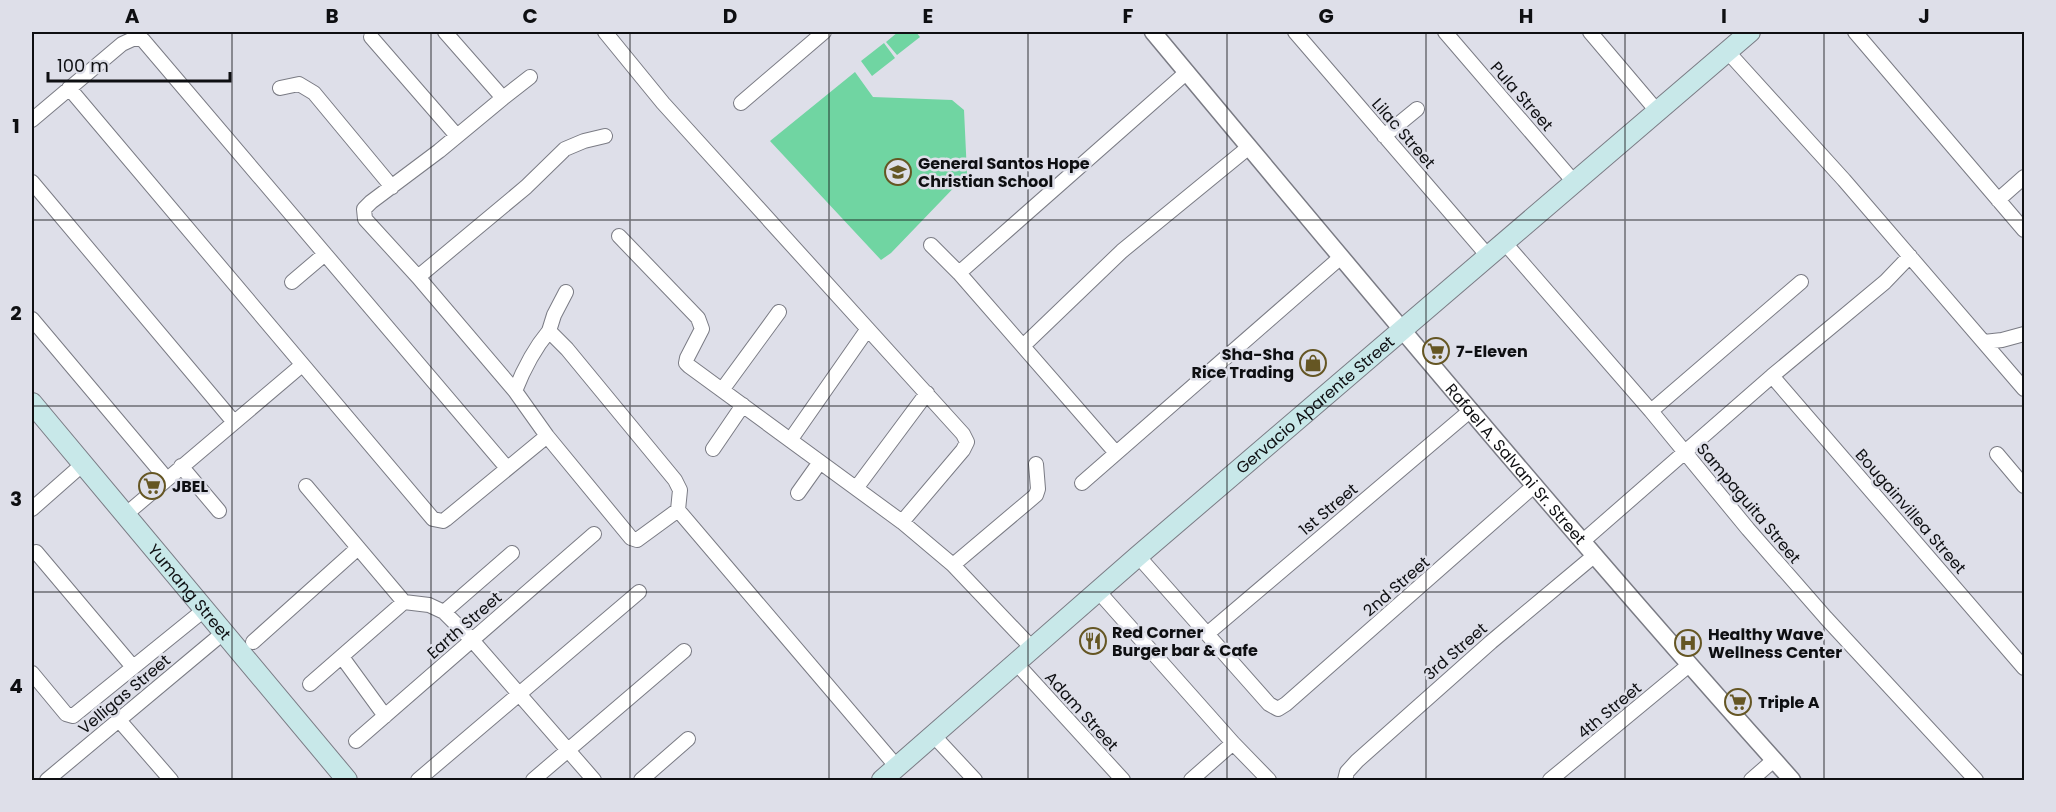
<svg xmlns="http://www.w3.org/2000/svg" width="2056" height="812" viewBox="0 0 2056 812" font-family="Poppins,sans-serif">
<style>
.green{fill:#70d5a2}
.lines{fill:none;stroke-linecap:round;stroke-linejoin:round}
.minor-casing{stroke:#7a7b84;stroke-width:16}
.tertiary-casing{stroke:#7a7b84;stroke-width:19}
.secondary-casing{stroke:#7a7b84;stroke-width:22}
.minor{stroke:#fff;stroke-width:14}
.tertiary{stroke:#fff;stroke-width:16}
.secondary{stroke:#c8e8e9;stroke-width:20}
.grid{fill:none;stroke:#0e0f12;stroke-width:1.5;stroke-opacity:0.55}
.labels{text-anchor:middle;stroke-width:5;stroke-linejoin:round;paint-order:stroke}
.street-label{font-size:16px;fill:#0e0f12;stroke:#dedfe9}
.poi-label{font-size:16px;font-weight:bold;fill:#0e0f12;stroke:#dedfe9;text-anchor:start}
.neatline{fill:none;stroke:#0e0f12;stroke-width:2}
.grid-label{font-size:20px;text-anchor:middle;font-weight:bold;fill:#0e0f12}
</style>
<rect width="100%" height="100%" fill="#dedfe9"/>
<path class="green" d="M898,32H916L920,37L897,55L886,42Z
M884,43L895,58L872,76L861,61Z
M855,72L873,97L952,100L964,110L967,174L891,253L881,260L770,141Z"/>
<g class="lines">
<defs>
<path id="minor" d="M445,32L503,98L439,151L371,202L364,209L365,219L418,277L515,391L547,436L631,538L637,540L678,510L680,490L675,480L567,349L549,331L554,315L566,292
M605,32L663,103L963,434L967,442L963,450L902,522
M1295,32L1488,256
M1445,32L1574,182
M1590,32L1657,111
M1855,32L2024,230
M371,37L457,136
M1727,51L1844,180L2024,389
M69,88L433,519L443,521L446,519L547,436
M280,88L299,84L314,93L392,187
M503,98L530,77
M741,103L824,32
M32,120L122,44L135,38L143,40L507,468
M1384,136L1417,109
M32,182L233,421
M1998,200L2024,177
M619,236L698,318L702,329L687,358L686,363L689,366L902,522L953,565L1032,648
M1504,242L1651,411L1748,529L1826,618L1976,780
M931,245L959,273L1116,453
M959,273L1187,72
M418,277L526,187L565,149L584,141L605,136
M292,282L325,254
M32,319L166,478
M1984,342L2002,340L2024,334
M1023,346L1122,251L1249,147
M1772,376L2024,668
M722,390L779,312
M515,391C524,368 534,349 549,331
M1651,411L1801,282
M791,439L867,330
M713,449L743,405
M1997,454L2024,486
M181,466L219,511
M1082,483L1341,257
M306,486L404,602L429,605L444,612L472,640L594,780
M857,487L927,393
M798,493L820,462
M32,509L83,464
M678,510L897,767
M125,515L302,365
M1583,541L1772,376L1885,282L1910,256
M36,552L133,667
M1138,556L1269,704L1278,709L1286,704L1535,485
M953,565L1036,495L1038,489L1036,464
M1098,591L1233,743L1269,780
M444,612L512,553
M1207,634L1471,410
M253,642L358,548
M342,657L385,716
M1016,663L1123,780
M32,673L66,714L73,716L204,610
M310,684L404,602
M118,719L171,780
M934,736L975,780
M356,741L594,534
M47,780L223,633
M418,780L639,592
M533,780L684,651
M641,780L688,739
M1191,780L1233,743
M1345,780L1347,772L1357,761L1491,642L1595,555
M1550,780L1689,665
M1751,780L1774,760"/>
<g id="tertiary">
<path id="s1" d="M1153,32C1363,284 1573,536 1792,780"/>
</g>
<g id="secondary">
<path id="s2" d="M32,403L347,780"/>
<path id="s3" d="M882,780L1138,556L1750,32"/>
</g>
</defs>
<use href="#minor" class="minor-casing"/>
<use href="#tertiary" class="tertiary-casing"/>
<use href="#secondary" class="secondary-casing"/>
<use href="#minor" class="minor"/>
<use href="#tertiary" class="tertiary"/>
<use href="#secondary" class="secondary"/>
</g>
<path class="grid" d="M232,32V780M431,32V780M630,32V780M829,32V780M1028,32V780M1227,32V780M1426,32V780M1625,32V780M1824,32V780M32,220H2024M32,406H2024M32,592H2024"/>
<defs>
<symbol id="school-ring" viewBox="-11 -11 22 22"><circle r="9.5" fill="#dedfe9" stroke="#655623" stroke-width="1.5"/><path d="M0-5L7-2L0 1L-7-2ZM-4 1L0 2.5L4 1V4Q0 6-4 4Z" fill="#655623"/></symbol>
<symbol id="supermarket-ring" viewBox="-11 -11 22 22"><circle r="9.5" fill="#dedfe9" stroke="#655623" stroke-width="1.5"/><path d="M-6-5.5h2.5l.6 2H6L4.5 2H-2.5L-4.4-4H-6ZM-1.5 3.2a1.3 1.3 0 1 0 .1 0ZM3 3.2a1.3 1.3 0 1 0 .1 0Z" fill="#655623"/></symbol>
<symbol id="shop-ring" viewBox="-11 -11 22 22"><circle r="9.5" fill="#dedfe9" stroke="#655623" stroke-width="1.5"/><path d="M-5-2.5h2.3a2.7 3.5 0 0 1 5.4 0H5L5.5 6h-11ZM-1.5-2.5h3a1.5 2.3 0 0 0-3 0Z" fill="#655623"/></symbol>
<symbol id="restaurant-ring" viewBox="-11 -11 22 22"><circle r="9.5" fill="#dedfe9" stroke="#655623" stroke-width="1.5"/><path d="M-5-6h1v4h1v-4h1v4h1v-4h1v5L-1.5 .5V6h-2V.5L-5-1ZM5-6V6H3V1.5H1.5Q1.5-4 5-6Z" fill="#655623"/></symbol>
<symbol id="hospital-ring" viewBox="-11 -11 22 22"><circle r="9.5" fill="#dedfe9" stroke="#655623" stroke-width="1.5"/><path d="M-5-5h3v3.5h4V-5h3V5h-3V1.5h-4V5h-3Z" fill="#655623"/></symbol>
</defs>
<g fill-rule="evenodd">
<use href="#school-ring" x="883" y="157" width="30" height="30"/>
<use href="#supermarket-ring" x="1421" y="336" width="30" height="30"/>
<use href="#shop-ring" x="1298" y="348" width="30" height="30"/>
<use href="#supermarket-ring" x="137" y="471" width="30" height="30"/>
<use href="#restaurant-ring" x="1078" y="626" width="30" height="30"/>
<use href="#hospital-ring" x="1673" y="628" width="30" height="30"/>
<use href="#supermarket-ring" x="1723" y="687" width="30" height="30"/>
</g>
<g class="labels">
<g class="street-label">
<text transform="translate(1522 96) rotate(49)" y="6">Pula Street</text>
<text transform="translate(1404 133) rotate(49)" y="6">Lilac Street</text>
<text dy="6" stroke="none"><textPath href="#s3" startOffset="573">Gervacio Aparente Street</textPath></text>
<text dy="6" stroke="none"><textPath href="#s1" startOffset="564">Rafael A. Salvani Sr. Street</textPath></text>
<text transform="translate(1749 503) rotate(50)" y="6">Sampaguita Street</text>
<text transform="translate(1328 509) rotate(-40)" y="6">1st Street</text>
<text transform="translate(1911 511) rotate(49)" y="6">Bougainvillea Street</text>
<text transform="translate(1396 586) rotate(-41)" y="6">2nd Street</text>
<text dy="6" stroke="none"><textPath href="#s2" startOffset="246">Yumang Street</textPath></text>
<text transform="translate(464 625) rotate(-41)" y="6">Earth Street</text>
<text transform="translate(1455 651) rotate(-41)" y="6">3rd Street</text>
<text transform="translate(124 694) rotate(-40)" y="6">Velligas Street</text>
<text transform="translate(1609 710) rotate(-40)" y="6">4th Street</text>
<text transform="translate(1082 711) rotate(48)" y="6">Adam Street</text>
</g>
<g class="poi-label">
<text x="918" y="169">General Santos Hope<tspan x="918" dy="18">Christian School</tspan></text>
<text x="1456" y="357">7-Eleven</text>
<text x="1294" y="360" text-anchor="end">Sha-Sha<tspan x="1294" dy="18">Rice Trading</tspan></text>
<text x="172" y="492">JBEL</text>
<text x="1112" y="638">Red Corner<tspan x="1112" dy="18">Burger bar &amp; Cafe</tspan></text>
<text x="1708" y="640">Healthy Wave<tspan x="1708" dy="18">Wellness Center</tspan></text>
<text x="1758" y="708">Triple A</text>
</g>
</g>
<rect width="2056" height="812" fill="none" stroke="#dedfe9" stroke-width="66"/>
<path d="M48 72v9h182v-9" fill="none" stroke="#0e0f12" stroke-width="3"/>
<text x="57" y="72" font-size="18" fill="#0e0f12" stroke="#dedfe9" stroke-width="4.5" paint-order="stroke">100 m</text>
<rect x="33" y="33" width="1990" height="746" class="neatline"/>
<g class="grid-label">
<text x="132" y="23">A</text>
<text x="332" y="23">B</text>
<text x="530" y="23">C</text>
<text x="730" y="23">D</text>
<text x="928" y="23">E</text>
<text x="1128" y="23">F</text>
<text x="1326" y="23">G</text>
<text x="1526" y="23">H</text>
<text x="1724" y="23">I</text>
<text x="1924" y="23">J</text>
<text x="16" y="133">1</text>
<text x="16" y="320">2</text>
<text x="16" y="506">3</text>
<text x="16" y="693">4</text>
</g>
</svg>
